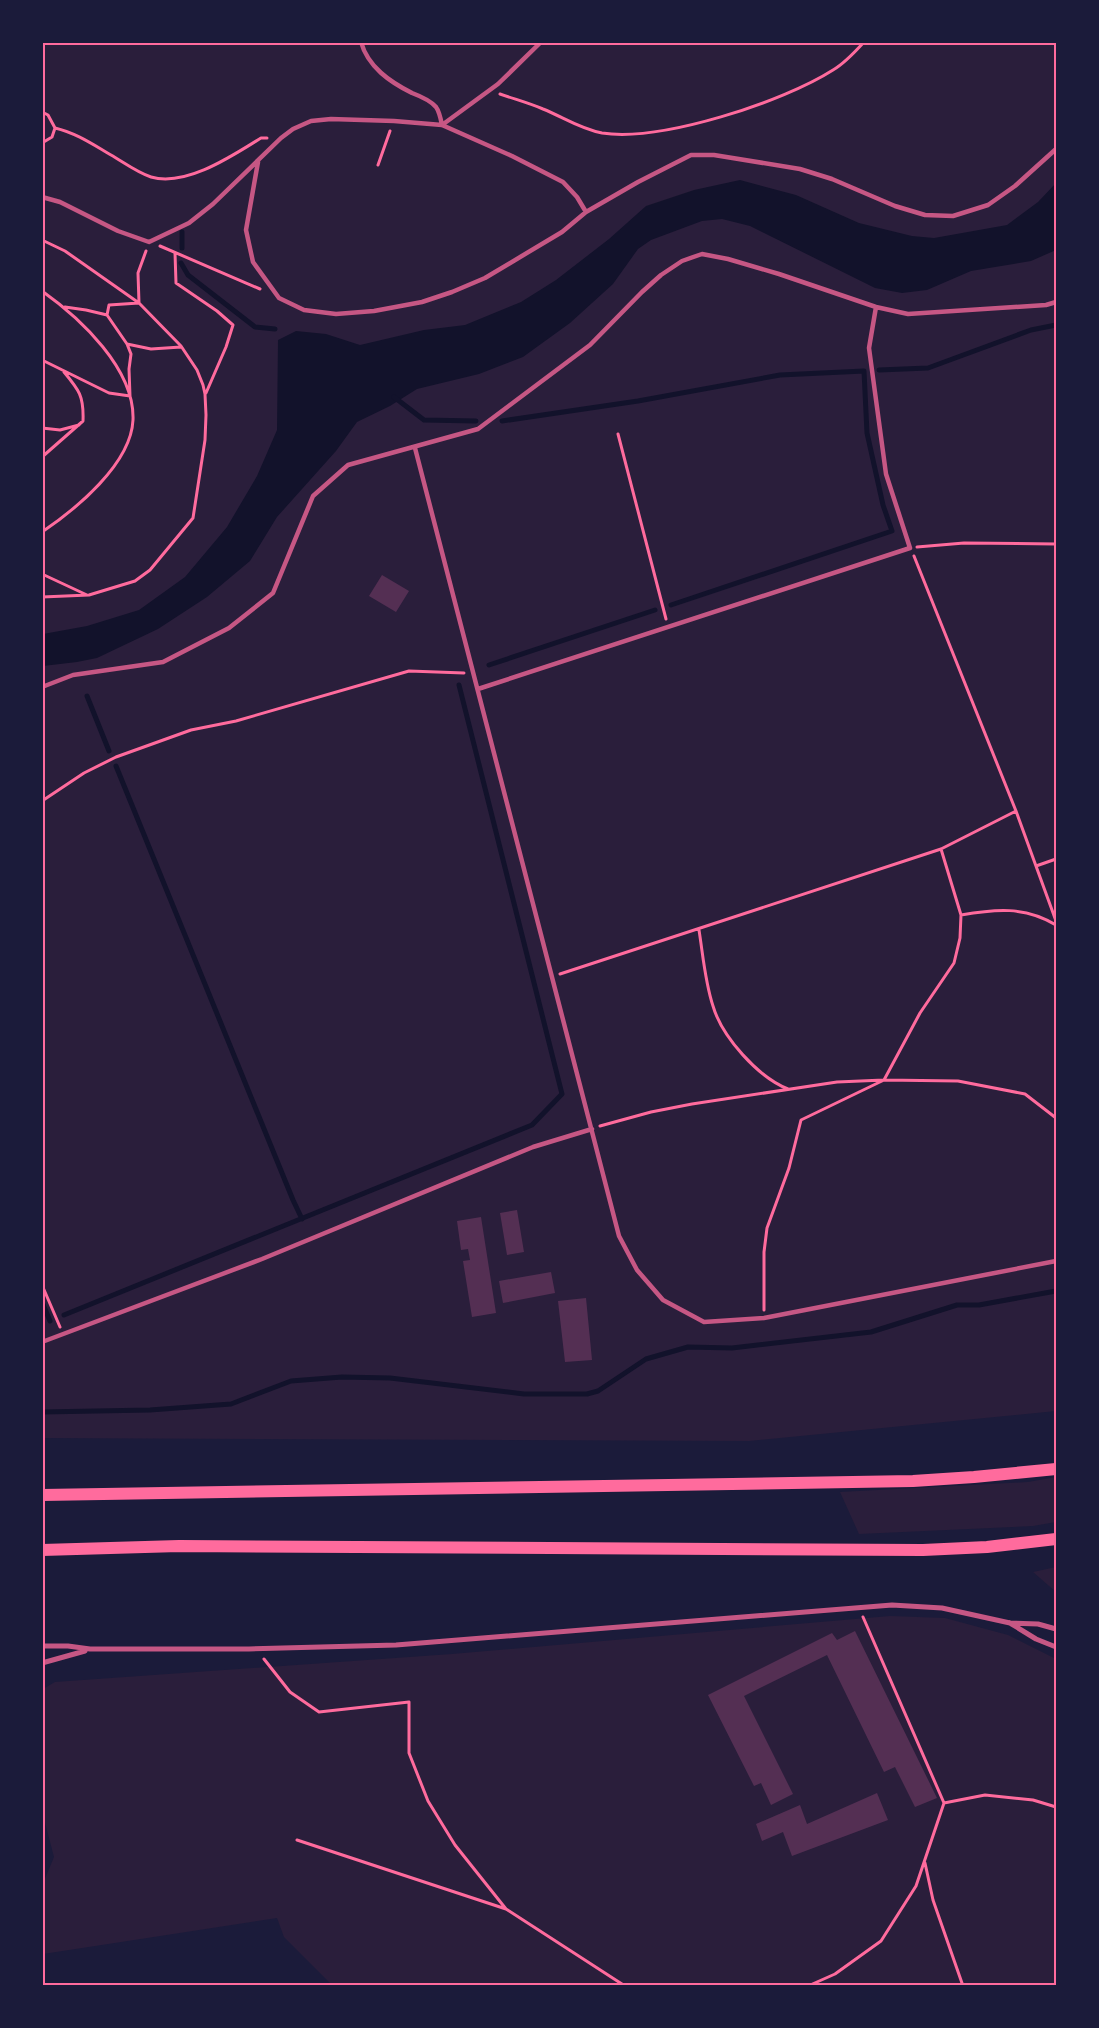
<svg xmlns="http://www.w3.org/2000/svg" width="1099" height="2028" viewBox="0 0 1099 2028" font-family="Inter,sans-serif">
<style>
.green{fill:#2a1e3b}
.water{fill:#12122b}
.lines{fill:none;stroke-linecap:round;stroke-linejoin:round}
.stream{stroke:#12122b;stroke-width:5}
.building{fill:#542f53}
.path{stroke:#ff6b9d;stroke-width:3}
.pedestrian{stroke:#c65784;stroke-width:4.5}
.minor{stroke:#c65784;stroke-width:5}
.motorway{stroke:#ff6b9d;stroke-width:12}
.neatline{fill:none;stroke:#ff6b9d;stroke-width:2}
</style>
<rect width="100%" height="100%" fill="#1b1b3a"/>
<path class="green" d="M42,43H1056V1411L749,1441L43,1438Z
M1056,1477V1522L1033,1526L859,1534L840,1492L1028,1482Z
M1056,1567V1592L1033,1572Z
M890,1616L945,1618L1008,1635L1056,1659V1985H332L284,1937L277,1918L43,1954L42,1886L54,1857L43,1815V1689L55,1682L452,1654Z"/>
<path class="water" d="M740,180L796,195L859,223L912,236L934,238L1007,225L1038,202L1056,183V250L1031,261L971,271L927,290L902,293L875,288L750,226L722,219L702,221L651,240L638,249L613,284L570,323L523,357L479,374L417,389L390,406L357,422L336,451L277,517L250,561L207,597L158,629L97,658L77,662L43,666V634L87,626L139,610L185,577L227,527L257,476L277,430L278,340L296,331L326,334L360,345L424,330L465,325L521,302L556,280L609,239L646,206L694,190Z"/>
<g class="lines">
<path class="stream" d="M182,248V232
M181,263L188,275L255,327L275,329
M879,370L928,368L1031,330L1056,325
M394,397L424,420L476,421
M502,421L638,401L780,375L864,371L867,433L883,505L892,531L671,605
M489,665L655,610
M87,696L109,751
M116,766L293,1200L302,1219
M42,1302L50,1321
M64,1315L532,1125L562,1094L459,685
M42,1412L150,1410L231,1404L291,1381L342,1377L390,1378L524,1394H587L598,1391L646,1359L688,1347L732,1348L871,1332L957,1305H979L1056,1291"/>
</g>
<path class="building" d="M382,575L409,591L396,612L369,596Z
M517,1210L524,1252L507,1255L500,1213Z
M481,1217L496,1313L472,1317L463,1261L470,1260L468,1249L461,1250L457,1221Z
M551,1272L555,1293L503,1303L499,1281Z
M586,1298L592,1360L565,1362L558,1301Z
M855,1631L937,1798L915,1807L895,1767L884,1772L827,1655L744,1696L793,1794L771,1805L761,1783L754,1786L708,1695L832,1633L837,1640Z
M877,1793L888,1820L792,1856L783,1832L762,1841L756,1824L800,1805L807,1824Z"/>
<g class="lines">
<path class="path" d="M500,94C514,99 529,103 543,109C563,117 580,129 602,133C661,142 783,102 833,70C845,63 855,52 864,42
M42,112L48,115L55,128L52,137L42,143
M55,128C76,133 92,144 111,155C123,162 138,173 151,177C186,187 232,156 261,138H267
M378,165L390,131
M42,240L65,251L139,303L181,346L197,370L203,385L205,394L206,415L205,440L193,518L150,570L135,581L89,595L42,597
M160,246L260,289
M175,253L176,283L217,311L233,325L226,347L206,393
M42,291C80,318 135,369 133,420C131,464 76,509 42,532
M65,307L86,310L107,315L109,305L139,303L138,273L146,251
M127,344L151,349L181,347
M42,360L109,393L130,396L129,369L131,354L127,344L107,315
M42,428L60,430L79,425
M618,434L666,619
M42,457L83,421C84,396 79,390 64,372
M917,547L964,543L1056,544
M914,556L1016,811L1056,921
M42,574L87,595
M42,801L84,773L116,757L191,730L236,721L409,671L464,673
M1036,866L1056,859
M961,915C995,909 1025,906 1056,925
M699,930C703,955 705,982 713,1006C722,1037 758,1077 788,1089
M560,974L941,849L1016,811
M600,1126L651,1112L692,1104L837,1082L884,1080L958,1081L1025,1094L1056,1118
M42,1285L60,1327
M764,1310V1252L767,1228L789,1168L801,1120L884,1080L920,1013L954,963L960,938L961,915L941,849
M264,1659L290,1692L319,1712L409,1702V1753L428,1801L455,1845L506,1909L297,1840
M944,1803L985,1795L1033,1800L1056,1807
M925,1863L933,1900L963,1986
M506,1909L625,1986
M808,1986L835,1974L881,1941L916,1886L944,1803L863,1617"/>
<path class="pedestrian" d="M361,42C368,67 390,82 412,93C420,96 430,100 436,107C439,111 441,120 442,125
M442,125L498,84L541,42
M258,162L246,230L253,262L279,298L304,310L336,314L374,311L422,302L452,292L485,278L562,232L586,212L638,182L691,155H714L800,169L832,179L895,206L925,215L953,216L988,205L1015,186L1056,149
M42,197L60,202L118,231L149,242L189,223L213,204L281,138L293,129L311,121L331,119L394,121L442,125L512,156L563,182L577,197L586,212
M415,448L619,1236L637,1270L663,1300L704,1322L764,1318L1056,1261
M42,687L73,675L163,662L229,628L273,593L313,496L348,465L478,429L590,345L642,292L661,275L682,261L702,254L728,259L779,274L876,307L908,314L1046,305L1056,302
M478,689L910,548L886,474L869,348L876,307
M42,1342L262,1259L533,1147L592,1129"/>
<path class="minor" d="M1010,1623L1036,1639L1056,1647
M42,1646H68L90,1649H249L396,1645L892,1605L942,1608L1010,1623L1038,1624L1056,1629
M42,1663L85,1651"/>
<path class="motorway" d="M42,1495L913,1481L974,1477L1056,1469
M42,1550L179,1546L923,1550L987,1547L1056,1539"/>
</g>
<rect width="1099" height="2028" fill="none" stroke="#1b1b3a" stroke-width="88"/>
<rect x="44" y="44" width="1011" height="1940" class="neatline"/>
</svg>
